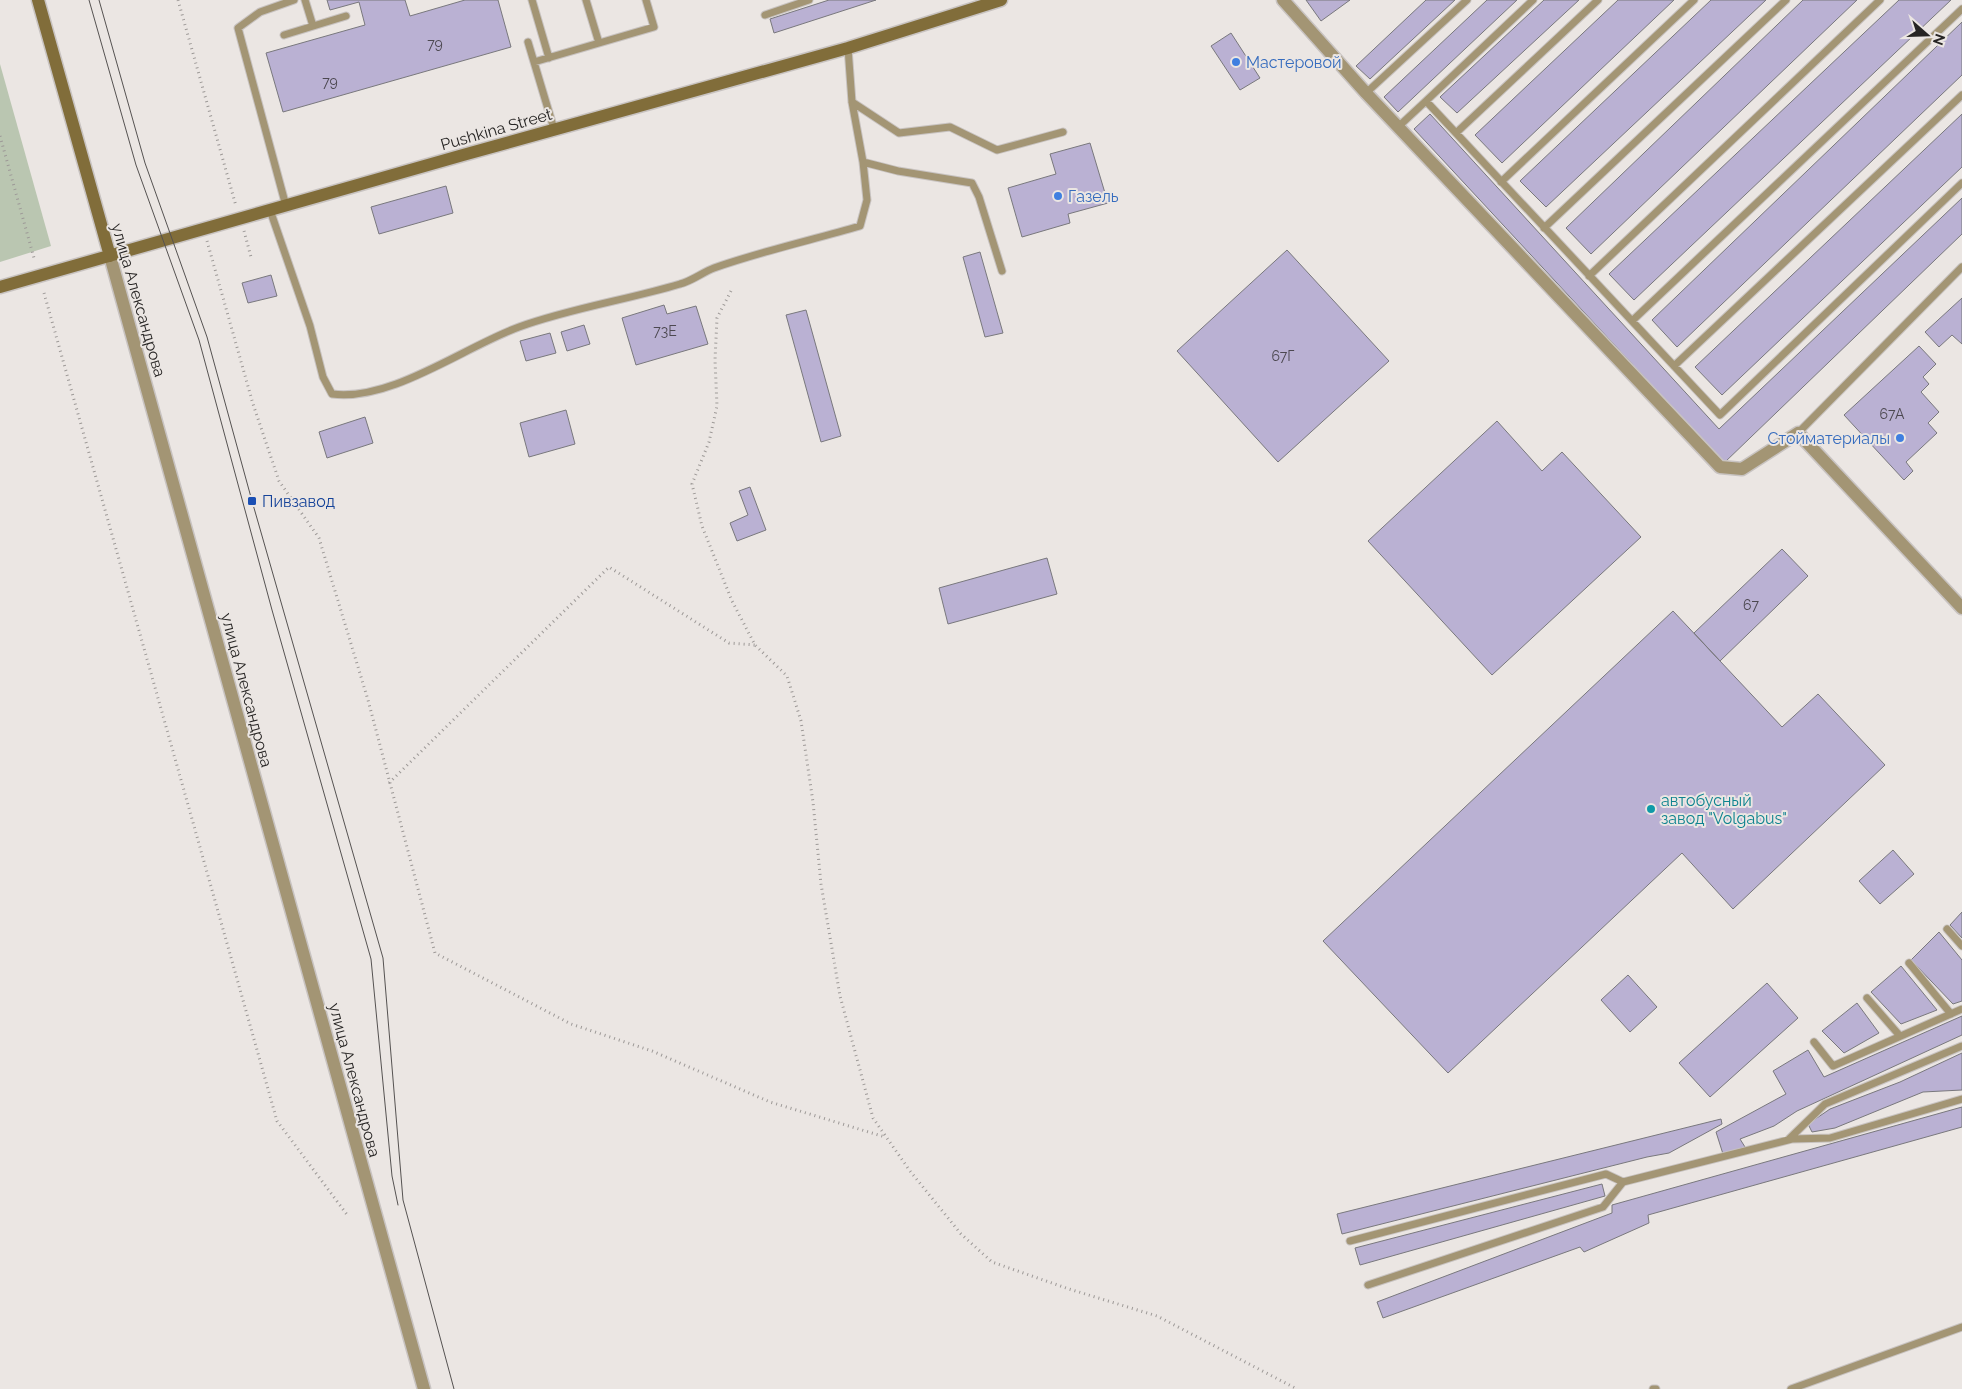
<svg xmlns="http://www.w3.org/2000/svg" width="1962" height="1389" viewBox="0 0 1962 1389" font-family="Raleway,sans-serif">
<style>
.green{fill:#bac6b1}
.building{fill:#bab1d3;stroke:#79787d}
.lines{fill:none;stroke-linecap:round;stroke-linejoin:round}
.service-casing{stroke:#c8c3c1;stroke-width:9}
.minor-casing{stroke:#c8c3c1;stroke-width:15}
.tertiary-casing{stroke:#c8c3c1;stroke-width:15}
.secondary-casing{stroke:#c8c3c1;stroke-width:15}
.path{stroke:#9d9997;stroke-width:3;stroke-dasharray:1 4;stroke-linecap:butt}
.service{stroke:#a39574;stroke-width:7}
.minor{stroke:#a39574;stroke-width:12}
.tertiary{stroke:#a39574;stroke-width:12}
.secondary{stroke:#816d3a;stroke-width:12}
.tram{stroke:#555251;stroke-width:1}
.shop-dot{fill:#3f7fe0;stroke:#ebe6e3;stroke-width:2}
.transit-dot{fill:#1a4fb4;stroke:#ebe6e3;stroke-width:2}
.culture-dot{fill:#0f9aa8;stroke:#ebe6e3;stroke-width:2}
.labels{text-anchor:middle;stroke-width:4;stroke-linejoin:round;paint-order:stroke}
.number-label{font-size:14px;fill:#4c4850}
.shop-label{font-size:16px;fill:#366cbe;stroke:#ebe6e3;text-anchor:start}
.street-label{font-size:16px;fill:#272524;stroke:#ebe6e3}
.transit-label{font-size:16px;fill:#164399;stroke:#ebe6e3;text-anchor:start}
.culture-label{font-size:16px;fill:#0d838f;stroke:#ebe6e3;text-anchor:start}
</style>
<rect width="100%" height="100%" fill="#ebe6e3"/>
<path class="green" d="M0,64L51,246L0,262Z"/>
<path class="building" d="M327,0H405L410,16L465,0H498L511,47L283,112L266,53L365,25L359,2L330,10Z
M829,0H876L774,33L770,19Z
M1306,0H1350L1321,21Z
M1426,0H1455L1370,79L1356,66Z
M1487,0H1517L1398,112L1384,97Z
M1544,0H1579L1457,113L1440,97Z
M1618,0H1674L1502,163L1475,135Z
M1711,0H1766L1546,207L1520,181Z
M1803,0H1857L1591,254L1566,228Z
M1899,0H1951L1634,300L1609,274Z
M1962,22V75L1677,347L1652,320Z
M1231,33L1260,78L1240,90L1211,46Z
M1430,114L1719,429L1962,198V234L1724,463L1414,129Z
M1962,114V167L1722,395L1695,367Z
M1090,143L1108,203L1068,214L1070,223L1022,237L1008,188L1056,174L1050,154Z
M446,186L453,213L379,234L371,207Z
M1287,250L1389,361L1278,462L1177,351Z
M980,252L1003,333L985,337L963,257Z
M271,275L277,296L248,303L242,283Z
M1962,298V344L1952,335L1939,347L1925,332Z
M664,305L667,314L696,306L708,344L636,365L622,318Z
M806,310L841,436L821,442L786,315Z
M584,325L590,344L567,351L561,332Z
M550,333L556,353L526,361L520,341Z
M1919,346L1936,364L1923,377L1929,384L1921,392L1939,412L1928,423L1937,433L1906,462L1913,471L1904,480L1844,415Z
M566,410L575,444L529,457L520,423Z
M365,417L373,443L327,458L319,432Z
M1497,421L1542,471L1562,452L1641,537L1492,675L1368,541Z
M750,487L766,530L737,541L730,523L748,515L739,491Z
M1782,549L1808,576L1720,661L1694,633Z
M1047,558L1057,594L948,624L939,588Z
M1673,611L1782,727L1818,694L1885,765L1733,909L1682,853L1448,1073L1323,941Z
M1893,850L1914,874L1880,904L1859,881Z
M1962,912V938L1950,925Z
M1939,932L1962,960V1001L1953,1004L1911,960Z
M1901,966L1937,1010L1901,1024L1871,992Z
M1628,975L1657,1007L1630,1032L1601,1000Z
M1767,983L1798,1018L1710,1097L1679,1063Z
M1857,1003L1879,1033L1844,1053L1822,1031Z
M1962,1016V1035L1797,1111L1774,1126L1740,1139L1745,1147L1723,1154L1716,1132L1786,1094L1773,1071L1808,1050L1824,1077Z
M1962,1053V1090L1923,1092L1835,1128L1812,1132L1808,1124L1830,1109L1900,1082Z
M1962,1107V1127L1648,1215L1649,1223L1584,1252L1580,1247L1383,1318L1377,1302L1612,1213V1205Z
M1721,1119L1722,1124L1669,1153L1647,1157L1342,1234L1337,1214Z
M1602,1184L1605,1196L1360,1265L1355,1248Z"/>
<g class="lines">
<defs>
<path id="service" d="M305,0L313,26
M532,0L549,58
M586,0L599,43
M765,15L809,0
M284,35L346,16
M528,42L554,129
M848,48L852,102L863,162L898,171L972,183L979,197L1002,271
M534,62L654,27L646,0
M1366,93L1467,0
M1426,101L1533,0
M852,102L899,133L950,127L997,150L1063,132
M1398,127L1426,101L1720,415L1962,183
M1456,133L1598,0
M1501,182L1694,0
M286,206L238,28L260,12L294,0
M270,210L310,326L323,377L332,394C391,402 464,347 519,327C571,308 627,300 680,284C692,281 703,272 714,268C762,251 812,240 860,226L867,200L863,162
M1544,228L1786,0
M1589,276L1880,0
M1632,321L1962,9
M1674,366L1962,95
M1798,433L1962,267
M1947,929L1962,946
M1909,963L1951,1014
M1867,998L1900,1036
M1814,1042L1833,1066L1962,1009
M1789,1139L1825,1104L1962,1046
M1350,1241L1606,1174L1623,1182
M1368,1285L1603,1207L1623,1182L1792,1139L1830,1138L1962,1099
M1653,1389H1656
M1791,1389L1962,1327"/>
<path id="minor" d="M1283,0L1366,93L1720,467L1742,469L1798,433L1962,608"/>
<path id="tertiary" d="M110,256L424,1389"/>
<path id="secondary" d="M38,0L110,256
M0,287L463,155L848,48L1001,0"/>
</defs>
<use href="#service" class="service-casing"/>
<use href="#minor" class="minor-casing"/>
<use href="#tertiary" class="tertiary-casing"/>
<use href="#secondary" class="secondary-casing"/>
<path class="path" d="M178,0L236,206
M0,136L34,258
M244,231L251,257
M207,241L253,404L279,481L319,538L368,700L435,953L571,1024L652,1051L770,1102L885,1137
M731,291L717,318L715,360L717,406L709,442L692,484L702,526L732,601L755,645L787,676L801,721L813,802L821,884L840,996L873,1118L910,1171L961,1234L992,1262L1069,1289L1157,1316L1297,1389
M44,293L277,1121L348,1216
M389,783L609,567L729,643L755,645"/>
<use href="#service" class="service"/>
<use href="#minor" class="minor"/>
<use href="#tertiary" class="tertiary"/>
<use href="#secondary" class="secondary"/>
<path class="tram" d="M89,0L136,165L199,340L272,610L371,959L392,1176L398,1205
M99,0L145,163L207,337L252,501L383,958L403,1200L454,1389"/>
</g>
<g class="shop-dot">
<circle cx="1236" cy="62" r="5"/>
<circle cx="1058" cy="196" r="5"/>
<circle cx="1900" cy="438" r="5"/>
</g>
<rect class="transit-dot" x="247" y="496" width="10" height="10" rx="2.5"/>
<circle class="culture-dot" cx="1651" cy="809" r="5"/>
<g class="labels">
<g class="number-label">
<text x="435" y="49">79</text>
<text x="330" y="87">79</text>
<text x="665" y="336">73Е</text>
<text x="1283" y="361">67Г</text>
<text x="1892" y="419">67А</text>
<text x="1751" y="610">67</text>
</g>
<g class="shop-label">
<text x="1246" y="68">Мастеровой</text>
<text x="1068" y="202">Газель</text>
<text x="1890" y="444" text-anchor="end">Стойматериалы</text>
</g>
<g class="street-label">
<text transform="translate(496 129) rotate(-16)" y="6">Pushkina Street</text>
<text transform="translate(139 300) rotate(74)" y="6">улица Александрова</text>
<text transform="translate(247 690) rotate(75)" y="6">улица Александрова</text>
<text transform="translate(355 1080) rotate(75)" y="6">улица Александрова</text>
</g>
<g class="transit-label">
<text x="262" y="507">Пивзавод</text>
</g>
<g class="culture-label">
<text x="1661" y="806">автобусный<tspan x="1661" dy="18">завод "Volgabus"</tspan></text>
</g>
</g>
<g transform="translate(1927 35) rotate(110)" stroke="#ebe6e3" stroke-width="4" paint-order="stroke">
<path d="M0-4L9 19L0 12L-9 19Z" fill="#272524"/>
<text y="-8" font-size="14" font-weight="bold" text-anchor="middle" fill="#272524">N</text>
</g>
</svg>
